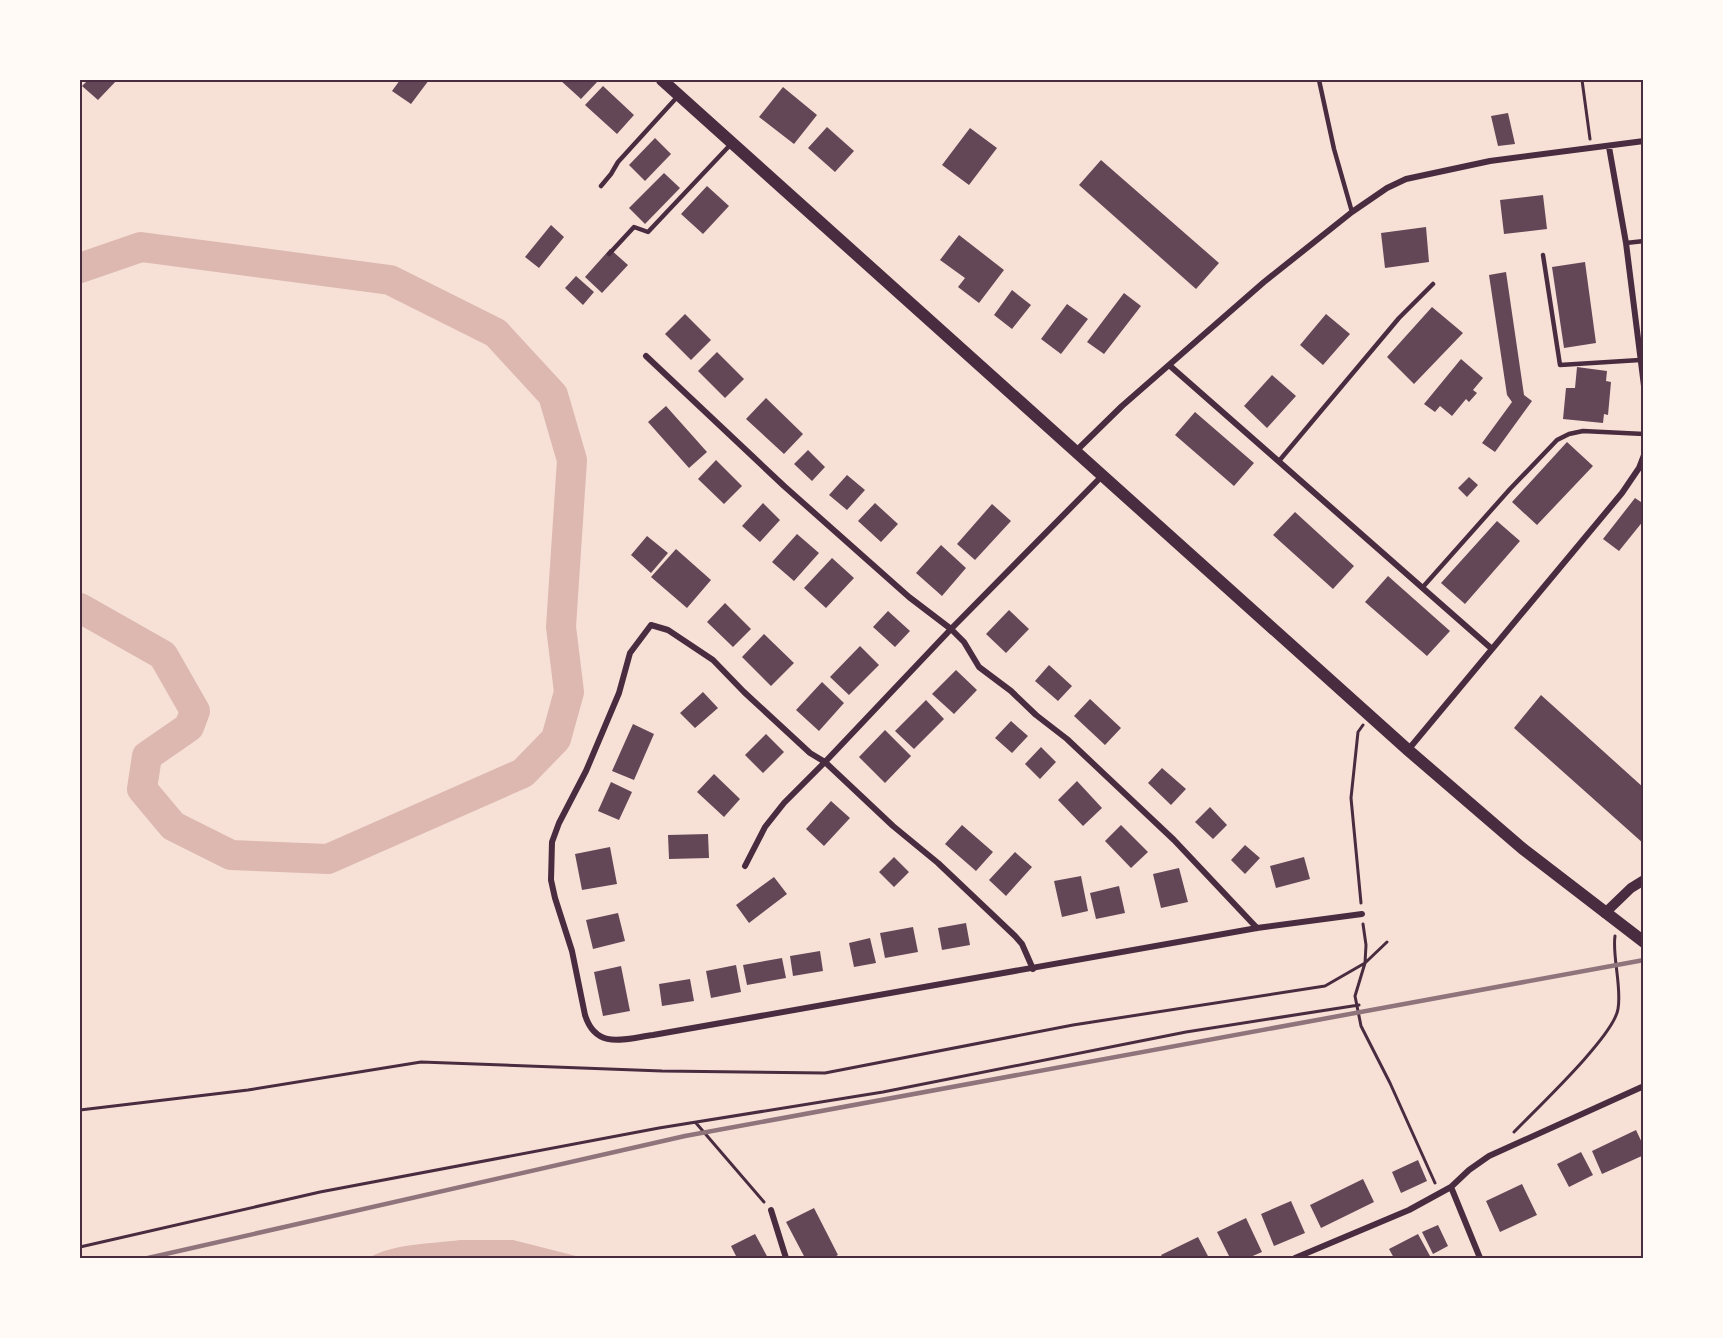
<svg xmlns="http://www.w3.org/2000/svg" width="1723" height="1338" viewBox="0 0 1723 1338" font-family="Raleway,sans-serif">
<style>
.water{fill:#dcb8b0}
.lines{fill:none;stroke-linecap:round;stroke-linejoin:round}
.river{stroke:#dcb8b0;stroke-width:30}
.building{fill:#644757}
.path{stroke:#4a2c40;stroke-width:3}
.service{stroke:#4a2c40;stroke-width:4.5}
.minor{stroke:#4a2c40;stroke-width:6}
.tertiary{stroke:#4a2c40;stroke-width:10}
.secondary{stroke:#4a2c40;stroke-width:12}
.rail{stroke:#8f747c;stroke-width:4.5}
.neatline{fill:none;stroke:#4a2c40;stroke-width:2}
</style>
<rect width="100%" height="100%" fill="#f7e1d7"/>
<path class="water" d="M460,1240H513L584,1258H502L476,1256L452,1258H369C394,1243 431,1244 460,1240Z"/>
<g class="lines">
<path class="river" d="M80,268L141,247L390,280L496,333L553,395L572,460L561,627L569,692L556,739L523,773L328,859L231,855L173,826L142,789L147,756L189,727L195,711L163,655L80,608"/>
</g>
<path class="building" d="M88,80H117L98,100L82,86Z
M400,80H429L411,104L392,91Z
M560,80H597L598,81L581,99Z
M603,86L634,115L617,134L585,105Z
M783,87L817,115L794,144L759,117Z
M1508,113L1515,144L1498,146L1491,116Z
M827,127L854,151L835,172L808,148Z
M970,128L997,148L969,185L942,165Z
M655,138L671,154L645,181L629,165Z
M1101,160L1219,263L1196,289L1079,185Z
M664,173L680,188L645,224L629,208Z
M707,186L729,206L703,234L681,214Z
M1543,195L1547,229L1504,234L1500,200Z
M551,225L564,237L539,268L525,257Z
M1426,227L1429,262L1385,268L1381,233Z
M959,235L1004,270L979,303L958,287L965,278L940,260Z
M610,249L628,265L602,293L585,277Z
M1585,262L1596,343L1564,348L1552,267Z
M1506,272L1524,395L1532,401L1495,452L1482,443L1512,402L1507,395L1489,275Z
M576,276L594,292L583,305L565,288Z
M1012,290L1031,305L1012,329L994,315Z
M1124,293L1141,306L1104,354L1087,342Z
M1067,304L1088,319L1061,354L1041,339Z
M1432,307L1463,333L1414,384L1387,357Z
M685,314L711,340L691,360L665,334Z
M1326,314L1350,334L1323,365L1300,345Z
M717,352L744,379L725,398L698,371Z
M1461,359L1483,378L1473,390L1477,393L1469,402L1466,399L1452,416L1440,406L1435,412L1424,404Z
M1577,367L1607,371L1606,381L1611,382L1608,415L1604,414L1603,423L1563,419L1566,388H1575Z
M1272,375L1296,396L1267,428L1244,406Z
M766,398L803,434L784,454L746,419Z
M666,406L707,452L689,468L648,422Z
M1195,412L1254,463L1234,486L1175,435Z
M1567,442L1593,466L1537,525L1512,502Z
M808,450L825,467L812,481L794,464Z
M716,460L742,486L724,504L698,479Z
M847,475L865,490L847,510L829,495Z
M1469,477L1478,485L1467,497L1458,488Z
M1635,498L1644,504V520L1619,551L1603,539Z
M763,503L780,520L760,542L742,526Z
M875,503L898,524L881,542L858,521Z
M992,504L1011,521L975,560L957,544Z
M1295,512L1354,566L1333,589L1273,535Z
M1497,521L1520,541L1465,604L1441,583Z
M797,534L819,553L794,581L772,562Z
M647,536L668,553L651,573L631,555Z
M941,545L966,568L942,596L916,573Z
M676,549L711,580L687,608L651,577Z
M832,558L854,578L826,608L804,588Z
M1388,576L1450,631L1427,656L1365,602Z
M725,603L751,629L733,647L707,622Z
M1009,610L1029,629L1006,653L986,634Z
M888,611L910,631L895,647L873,627Z
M764,634L794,663L771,686L742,657Z
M860,646L879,665L849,695L830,677Z
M1049,665L1072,686L1058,701L1035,681Z
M956,670L977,690L954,714L932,694Z
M822,682L844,703L819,731L796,710Z
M703,692L718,708L695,728L680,713Z
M1541,695L1644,788V844L1514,728Z
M1090,699L1121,728L1105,745L1074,716Z
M926,700L944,719L914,749L895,731Z
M1011,721L1028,736L1012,753L995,738Z
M633,724L654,734L634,780L612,771Z
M885,730L911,756L885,783L859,757Z
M766,734L784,752L763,773L745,755Z
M1041,747L1056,762L1040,779L1025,764Z
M1162,768L1186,789L1171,805L1148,783Z
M714,774L740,799L724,817L697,792Z
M1077,781L1102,808L1083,826L1058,800Z
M611,782L632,792L619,820L598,811Z
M831,801L850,818L824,846L806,829Z
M1210,807L1227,825L1213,839L1195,822Z
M962,825L993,852L976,871L945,844Z
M1121,825L1148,852L1131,868L1105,841Z
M708,834L709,858L669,859L668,835Z
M1245,845L1260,858L1245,874L1231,860Z
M610,847L617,884L582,890L575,854Z
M1015,852L1032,867L1006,896L989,880Z
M894,857L909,872L894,887L879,872Z
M1304,857L1310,879L1276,888L1270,866Z
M1179,868L1188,902L1161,908L1153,874Z
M1081,876L1088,911L1062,917L1054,881Z
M774,877L787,894L749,923L736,905Z
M1119,886L1125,913L1096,919L1090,893Z
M618,913L625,941L593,949L586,920Z
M966,923L970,945L942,950L938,928Z
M913,927L918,952L885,958L880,933Z
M870,938L876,963L854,967L849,943Z
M820,951L823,971L793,976L790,956Z
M782,958L786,978L747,985L743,965Z
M736,965L741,992L711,998L706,971Z
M621,966L630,1011L603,1016L594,972Z
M690,979L694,1001L662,1006L659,984Z
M1636,1130L1644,1147V1155L1602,1174L1592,1151Z
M1581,1152L1593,1175L1569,1187L1557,1164Z
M1418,1160L1427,1181L1401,1193L1392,1172Z
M1363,1179L1374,1202L1321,1228L1310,1205Z
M1522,1184L1537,1215L1500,1232L1486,1201Z
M1291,1201L1305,1233L1274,1246L1261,1214Z
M814,1208L838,1255L832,1258H805L786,1222Z
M1246,1218L1262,1252L1248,1258H1230L1217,1232Z
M1438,1225L1448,1246L1433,1254L1422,1232Z
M755,1234L768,1258H737L731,1246Z
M1418,1234L1430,1256L1425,1258H1394L1389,1249Z
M1198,1237L1209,1258H1163L1161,1255Z"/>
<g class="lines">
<path class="path" d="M1582,80L1590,139
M1361,903L1351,798L1358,732L1363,725
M1363,924L1366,945L1365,963L1355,996L1361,1026L1390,1083L1435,1183
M80,1110L248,1090L421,1062L662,1071L825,1073L1073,1025L1325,986L1365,963L1387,942
M696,1123L764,1202
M1514,1132C1536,1109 1614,1036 1618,1009C1622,987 1612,956 1615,936
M80,1247L320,1192L659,1128L883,1092L1186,1032L1359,1005"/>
<path class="service" d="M1319,80L1334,149L1352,212
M601,186L611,174L618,162L679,95
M1626,243L1644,241
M609,254L634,227L648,232L732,143
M1543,255L1560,365L1640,360
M1279,461L1399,318L1433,284
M1422,588L1510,489L1557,440L1569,434L1583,431L1644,434"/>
<path class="minor" d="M1609,147L1626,243L1644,386
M646,356L784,486L909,597L951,629L964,642L979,667L1011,691L1036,715L1067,739L1174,840L1257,928
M1169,365L1492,649
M1076,451L1122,406L1264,282L1352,212L1387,188L1406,179L1490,161L1644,141
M1408,750L1622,493L1639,468L1644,455
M745,866L765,827L784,803L825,762L951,629L1102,476
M1033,969L1022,944L1015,936L938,863L893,826L825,762L810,753L744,692L713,660L668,630L651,625L630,653L619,693L586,771L559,823L552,842L551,880L555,898L572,951L585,1015C596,1050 624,1039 653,1035L1257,928L1362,914
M1451,1187L1480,1258
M771,1210L786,1258
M1295,1258L1409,1210L1451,1187L1469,1170L1489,1156L1644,1086"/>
<path class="tertiary" d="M1605,913L1631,888L1644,880"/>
<path class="secondary" d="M662,80L1408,750L1523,849L1644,942"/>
<path class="rail" d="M148,1258L685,1136L1644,960"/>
</g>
<rect width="1723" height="1338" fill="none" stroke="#fffaf5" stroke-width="162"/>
<rect x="81" y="81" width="1561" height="1176" class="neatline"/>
</svg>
